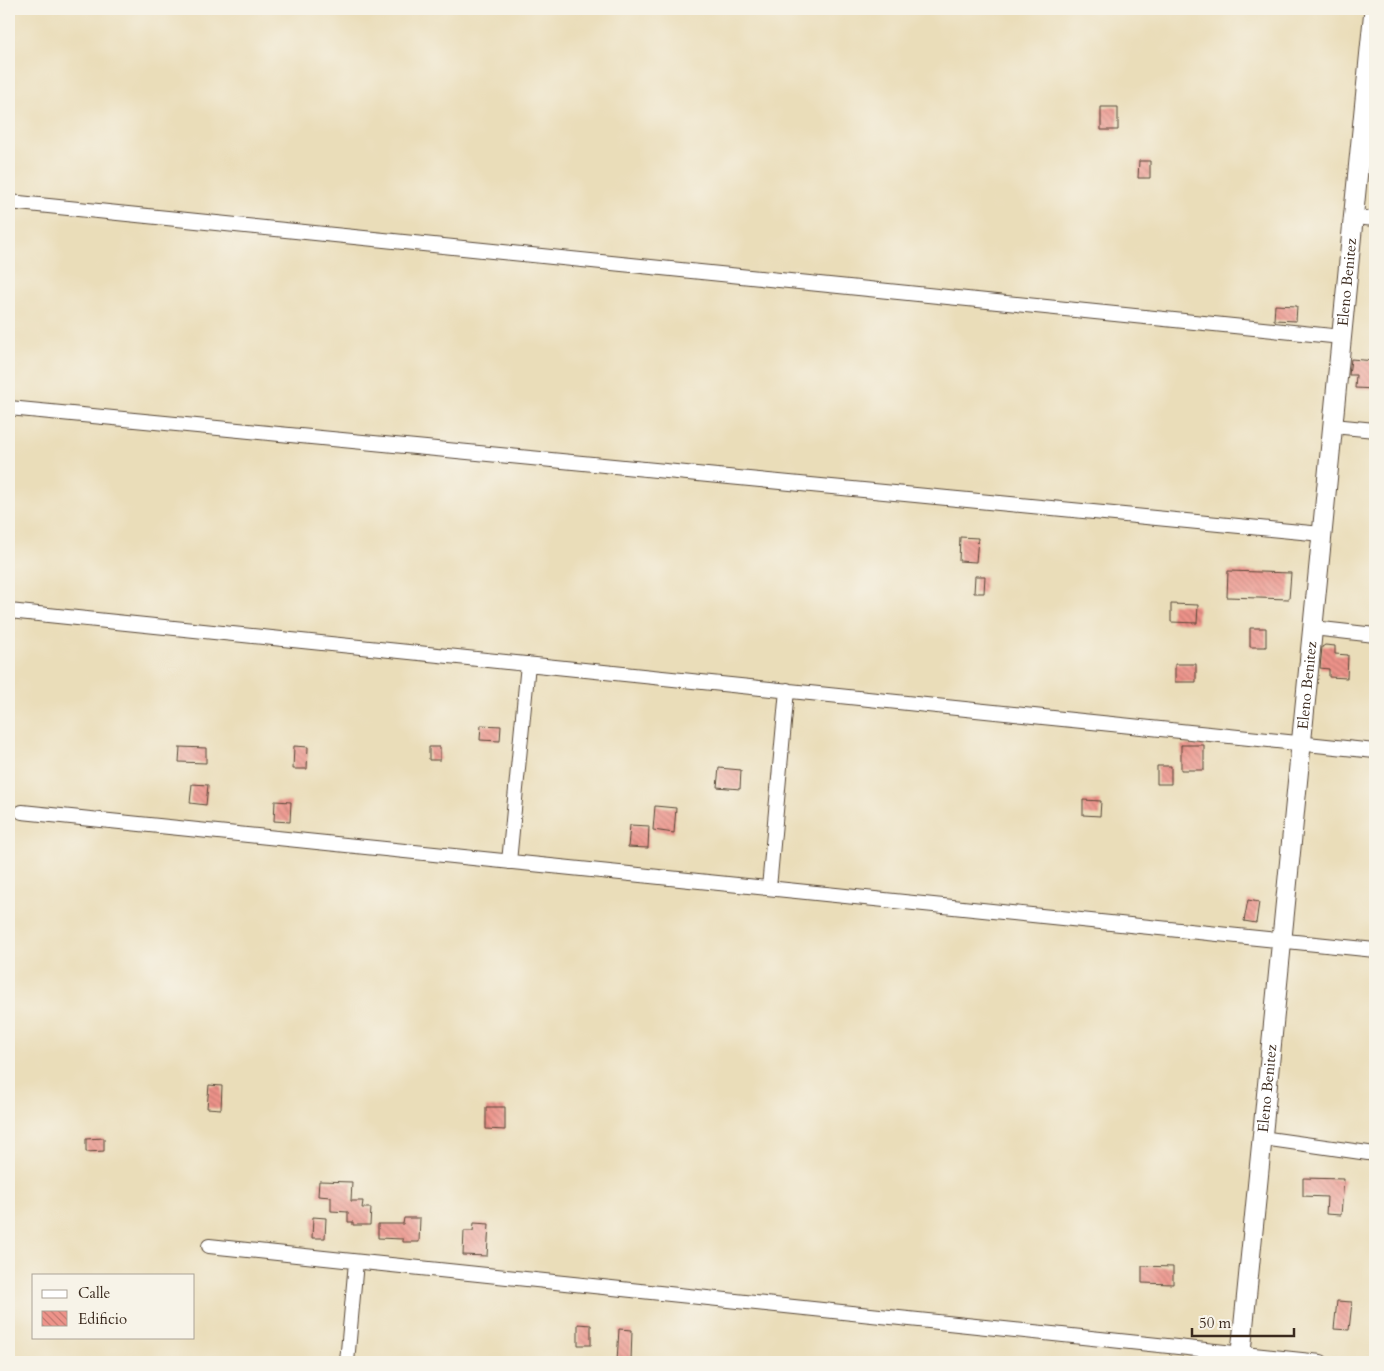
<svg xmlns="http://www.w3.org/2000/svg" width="1384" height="1371" viewBox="0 0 1384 1371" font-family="Cardo,serif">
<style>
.building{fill:url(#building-back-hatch)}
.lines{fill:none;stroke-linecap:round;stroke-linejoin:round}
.street-casing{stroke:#554535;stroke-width:16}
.secondary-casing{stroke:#554535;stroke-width:21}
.street{stroke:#fff;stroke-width:14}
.secondary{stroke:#fff;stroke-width:19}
.labels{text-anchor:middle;stroke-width:4;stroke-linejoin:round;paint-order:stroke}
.street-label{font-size:15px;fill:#3b2a1e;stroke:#f7f3e8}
</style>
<defs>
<pattern id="building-back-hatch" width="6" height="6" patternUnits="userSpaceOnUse" patternTransform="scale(1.25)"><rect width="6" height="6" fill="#ed938a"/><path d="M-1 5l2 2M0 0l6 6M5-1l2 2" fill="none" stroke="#c17870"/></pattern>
</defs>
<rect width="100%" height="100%" fill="#f7f3e8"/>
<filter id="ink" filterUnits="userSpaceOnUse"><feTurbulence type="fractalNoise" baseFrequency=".02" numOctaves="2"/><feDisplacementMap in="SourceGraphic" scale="10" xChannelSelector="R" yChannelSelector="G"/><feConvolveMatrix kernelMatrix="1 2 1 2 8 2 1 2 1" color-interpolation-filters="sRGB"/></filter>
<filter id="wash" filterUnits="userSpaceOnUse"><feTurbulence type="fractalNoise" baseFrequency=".0096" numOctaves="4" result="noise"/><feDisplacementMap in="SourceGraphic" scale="20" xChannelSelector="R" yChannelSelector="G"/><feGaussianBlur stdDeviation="1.12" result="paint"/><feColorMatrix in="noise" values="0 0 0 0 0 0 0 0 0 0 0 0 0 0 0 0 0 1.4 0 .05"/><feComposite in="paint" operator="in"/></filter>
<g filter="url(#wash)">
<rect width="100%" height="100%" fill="#eaddb9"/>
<g id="blocks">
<path class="building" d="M1101,107H1118V130H1101Z
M1139,161H1150V178H1138Z
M1275,305L1297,306L1296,321L1274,320Z
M1351,359L1375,361V389L1355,388L1356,375H1349Z
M960,537L978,538L976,562L959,561Z
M1228,571L1291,573L1289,599L1227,597Z
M975,576H985L984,593H974Z
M1171,604L1198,605L1197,623L1171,622Z
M1250,628H1266V647H1250Z
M1325,645L1335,646V654L1348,655L1347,678L1329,677V669L1320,668L1322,647Z
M1175,664H1196V682H1175Z
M481,725L501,726L500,741L480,740Z
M1181,745H1204V770H1181Z
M294,746L308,747L307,769H293Z
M180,747L206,748V763L179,762Z
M429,747H440V760H429Z
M1157,766H1171V784H1157Z
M719,768L741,770L740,789L717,787Z
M192,784L208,785L206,805L190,803Z
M1083,800L1101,801L1100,816L1083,815Z
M275,801L291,802L290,822L274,821Z
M655,806L676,808L674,833L653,830Z
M630,825L649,826L648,848L628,847Z
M1248,900L1259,902L1256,923L1244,921Z
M209,1085L222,1086L221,1109L207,1108Z
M486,1107H505V1130L486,1129Z
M104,1138V1151L86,1152V1139Z
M1303,1178L1344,1179L1341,1215L1326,1214L1327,1197L1303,1196Z
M319,1181L352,1182L351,1201H363L362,1208H371L370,1225H353V1222H348V1212L331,1211V1197L318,1196Z
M313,1217L326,1218L325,1238H312Z
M404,1218H420L419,1242H403V1239L378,1238V1224H403Z
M474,1223L489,1224L487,1256L463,1255L464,1231H473Z
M1142,1266L1173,1267V1284L1142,1283Z
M1337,1301L1352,1302L1349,1330L1334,1329Z
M578,1324L591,1325V1345H578Z
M619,1329L632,1330L631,1361H617Z"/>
</g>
</g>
<g filter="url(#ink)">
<use href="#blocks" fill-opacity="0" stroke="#554535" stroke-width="1"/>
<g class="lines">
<defs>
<path id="street" d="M9,202L1342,337
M1354,217L1375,219
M9,408L1322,534
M1333,426L1375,430
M9,611L1375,751
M1313,628L1375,635
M22,812L1375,950
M509,862L528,664
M769,888L787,690
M1262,1138L1375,1154
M209,1246L1321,1362
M347,1362L356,1262"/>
<g id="secondary">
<path id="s1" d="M1240,1362L1374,9"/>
</g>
</defs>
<use href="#street" class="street-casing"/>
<use href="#secondary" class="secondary-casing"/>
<use href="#street" class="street"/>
<use href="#secondary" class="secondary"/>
</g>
</g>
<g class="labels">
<g class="street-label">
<text dy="5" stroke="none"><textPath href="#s1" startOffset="1085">Eleno Benitez</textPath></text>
<text dy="5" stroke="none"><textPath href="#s1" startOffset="680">Eleno Benitez</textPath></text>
<text dy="5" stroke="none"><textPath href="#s1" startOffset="275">Eleno Benitez</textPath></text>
</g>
</g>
<rect width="1384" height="1371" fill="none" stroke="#f7f3e8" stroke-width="30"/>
<rect x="32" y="1274" width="162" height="65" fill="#f7f3e8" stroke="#aca397"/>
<rect x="42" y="1290" width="25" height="8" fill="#ffffff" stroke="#aca397"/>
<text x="78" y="1298" font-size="15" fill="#3b2a1e">Calle</text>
<rect x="42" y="1311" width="25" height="15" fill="url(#building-back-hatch)" stroke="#aca397"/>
<text x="78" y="1324" font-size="15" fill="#3b2a1e">Edificio</text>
<path d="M1192 1328v8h102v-8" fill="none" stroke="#3b2a1e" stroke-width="2.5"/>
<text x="1199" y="1328" font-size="15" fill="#3b2a1e" stroke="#f7f3e8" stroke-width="4" paint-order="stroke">50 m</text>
</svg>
